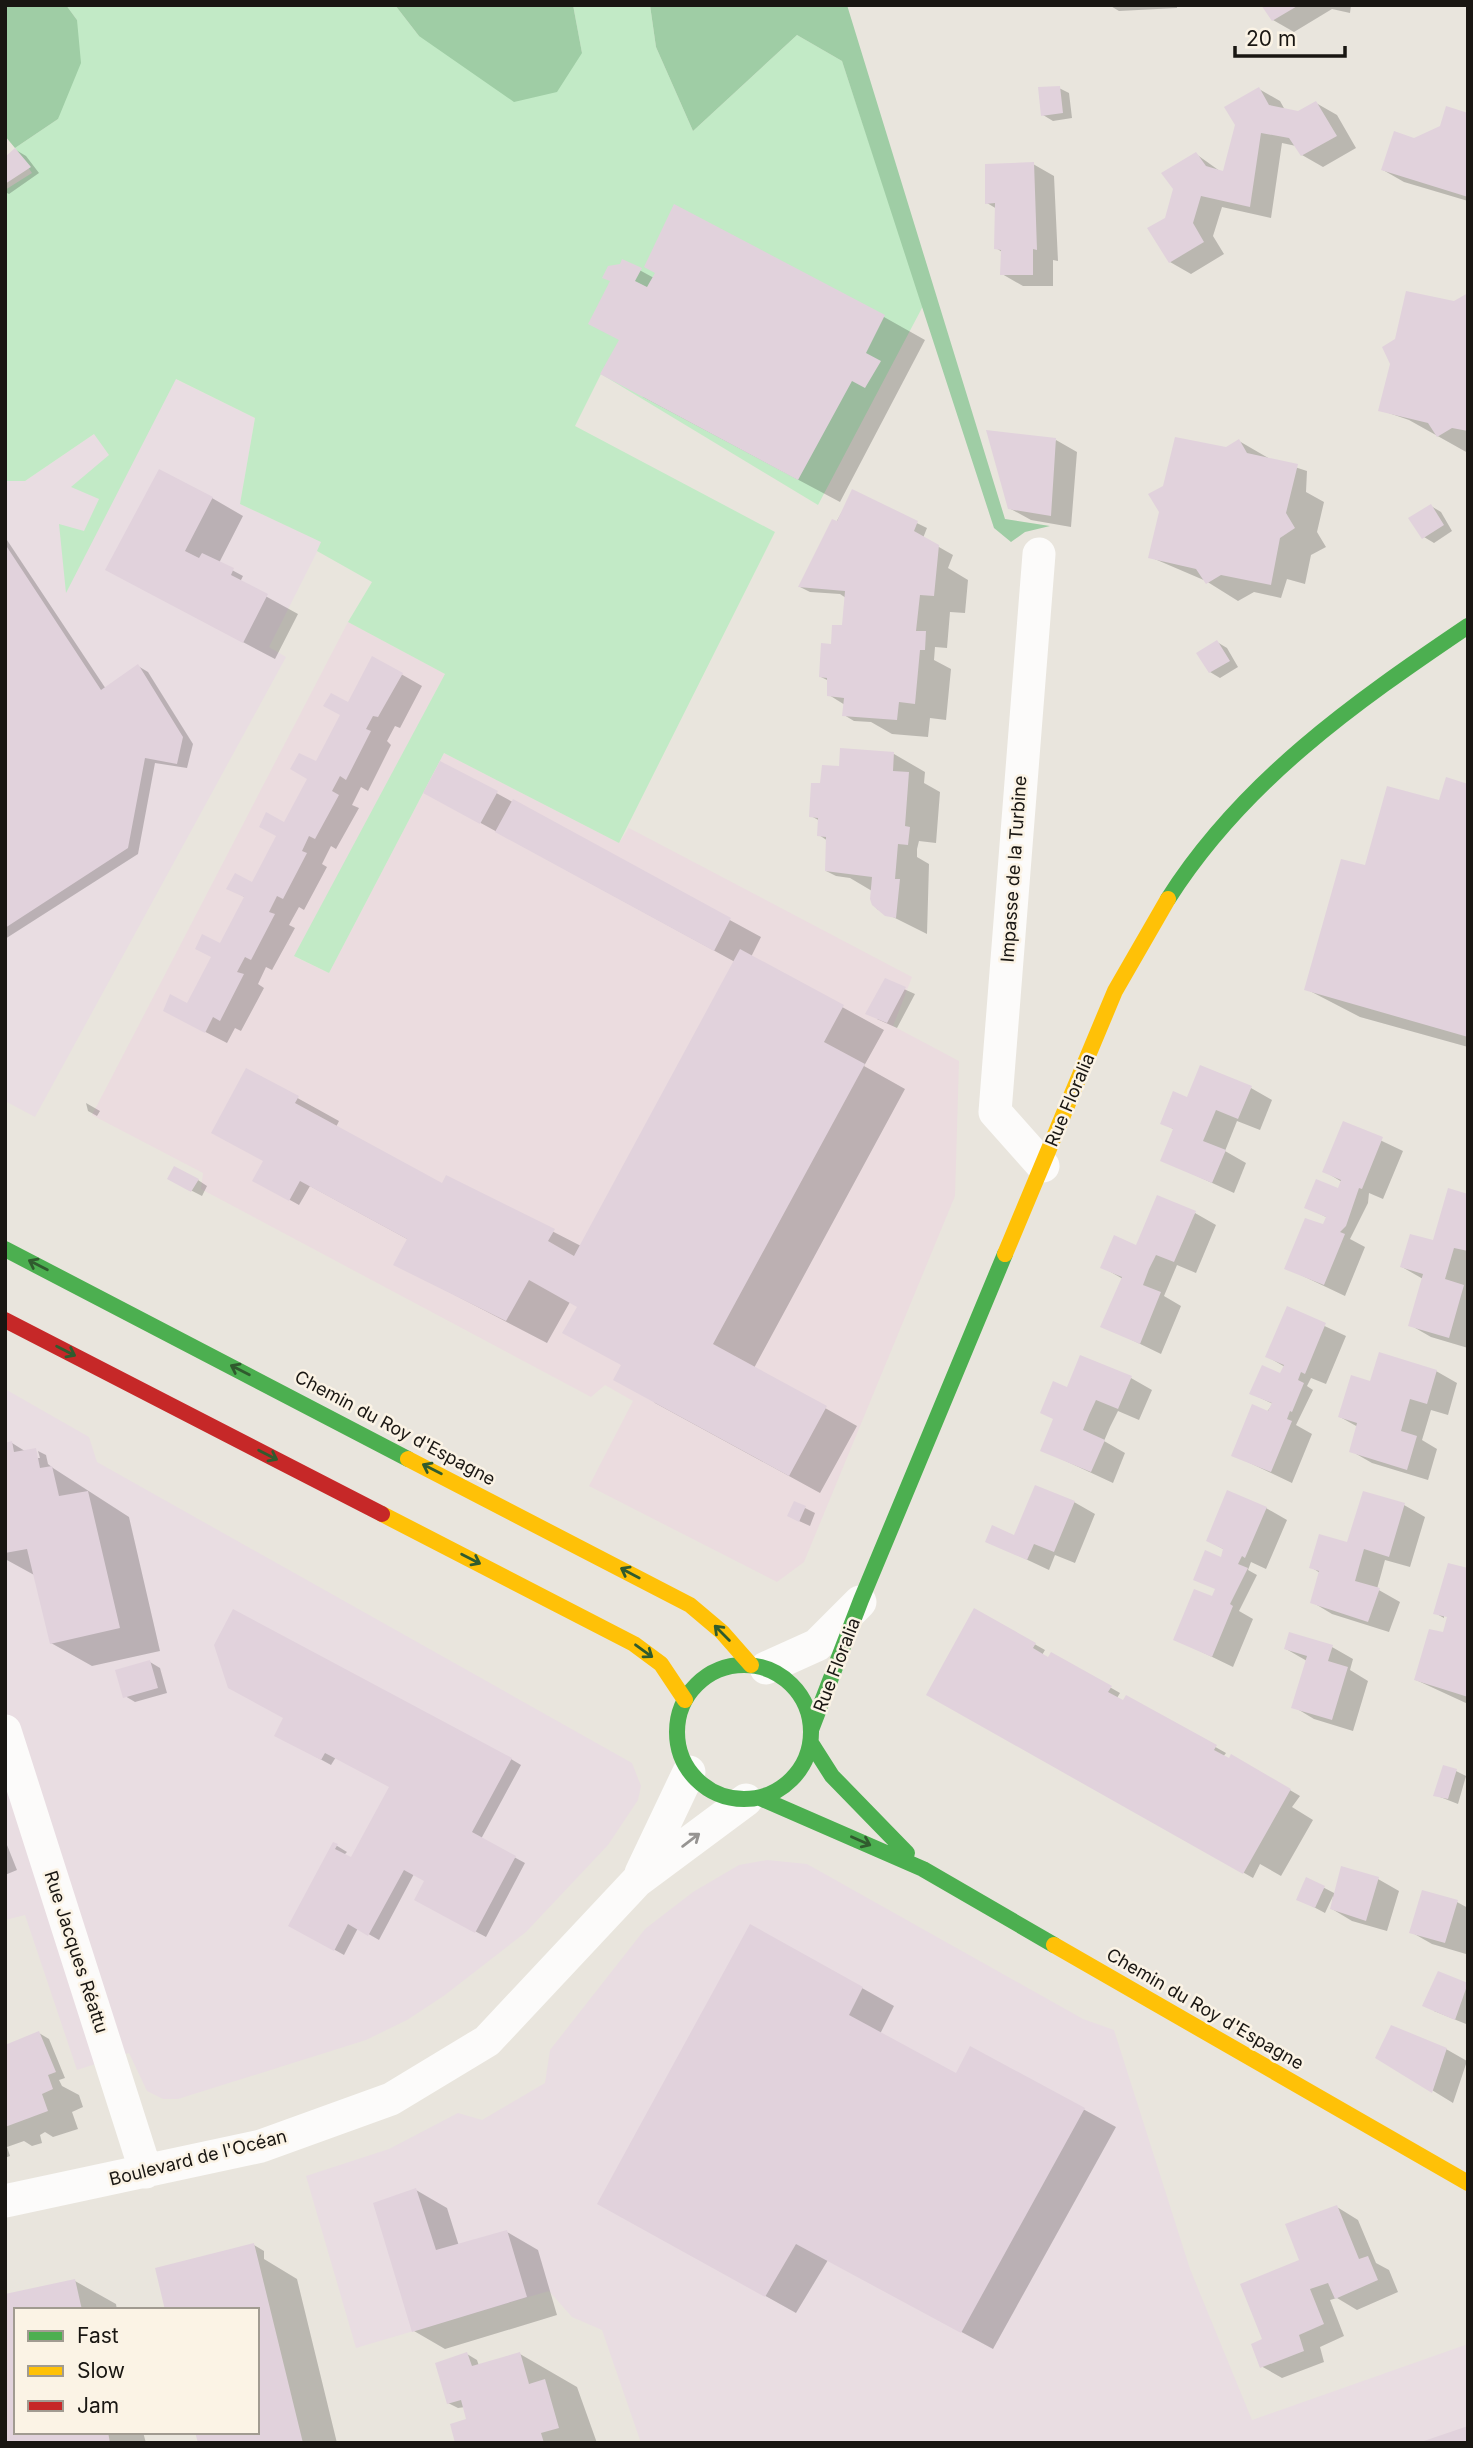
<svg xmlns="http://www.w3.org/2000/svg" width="1473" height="2448" viewBox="0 0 1473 2448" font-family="Inter,sans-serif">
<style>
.commercial{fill:#e9dde2}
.education{fill:#ebdcdf}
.green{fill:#c2eac6}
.forest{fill:#9fcda5}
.shadow{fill:#0003}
.building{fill:#e1d2dc}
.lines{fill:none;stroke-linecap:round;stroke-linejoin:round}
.street{stroke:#fcfbfa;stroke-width:33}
.fast{stroke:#4caf50;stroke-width:16}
.slow{stroke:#ffc107;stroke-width:16}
.jam{stroke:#c62828;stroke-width:16}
.oneway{stroke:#305b2e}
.oneway2{stroke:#969492}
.labels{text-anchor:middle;stroke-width:5;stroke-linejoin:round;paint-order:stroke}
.street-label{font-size:18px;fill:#191612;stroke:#fbf3e5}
</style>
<rect width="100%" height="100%" fill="#e9e5dd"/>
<path class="commercial" d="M175,379L255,418L240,504L322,542L269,647L286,657L35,1117L5,1101V481H25Z
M5,1389L89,1437L97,1462L632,1763L641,1786L638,1800L608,1845L526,1932L445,1995L407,2020L366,2040L178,2099H163L147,2091L129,2053L77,2070L25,1915L5,1920Z
M767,1860L807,1864L1083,2019L1114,2030L1190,2269L1252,2420L1468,2344V2443H641L602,2330L572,2317L549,2291L356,2348L306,2176L389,2149L458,2113L482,2120L545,2083L550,2050L645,1929L693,1892L739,1865Z"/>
<path class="education" d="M348,622L445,674L295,957L329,973L444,753L619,843L629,828L912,977L893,1026L959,1061L955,1196L804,1562L777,1582L589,1486L633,1401L605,1385L591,1397L201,1189L203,1173L92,1115Z"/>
<path class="green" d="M66,5H395L419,36L582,53L573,5H650L656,47L693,131L797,35L842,61L923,306L818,505L601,374L575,426L775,532L619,843L444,753L329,973L294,956L445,674L348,622L372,582L317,551L321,542L240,504L255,418L176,379L66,593L59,524L84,531L99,499L71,487L109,455L94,434L25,481H5V190L32,173L15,148L58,119L77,20Z"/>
<path class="forest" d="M5,5H66L77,20L81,63L58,119L15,148L5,136Z
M395,5H573L582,53L557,92L514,102L419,36Z
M650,5H847L1005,519L1050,526L1025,532L1011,542L994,528L842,61L797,35L693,131L656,47Z"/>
<path class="shadow" d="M1109,5H1177V8L1119,11Z
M1263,5H1351L1350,13L1332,9L1294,32L1273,20Z
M1059,88L1069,93L1072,118L1053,121L1043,115Z
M1259,89L1280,101L1285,110L1298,113L1316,103L1337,115L1356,148L1323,167L1302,155L1296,146L1282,143L1271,218L1222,207L1213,236L1224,254L1191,274L1170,262L1166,219L1196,154L1224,174Z
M1468,115V201L1404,182L1383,170Z
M16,150L26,156L39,173L9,194L5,192V168Z
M1033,164L1054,176L1058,261L1053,260V286H1023L1002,274V252L996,248L997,209L987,203Z
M623,261L654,278L884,317L925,340L840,502L643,397L621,341Z
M1468,295V453L1409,420L1380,410L1455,303Z
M1056,440L1077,452L1071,527L1031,520L1009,508Z
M1239,441L1270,459L1307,471L1306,492L1324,502L1317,532L1326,547L1311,555L1305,584L1287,579L1281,598L1254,592L1238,601L1206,581L1150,557L1226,448Z
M853,492L927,528L923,538L953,555L948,568L968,580L965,613L950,612L947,648L935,647L934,660L951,669L946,720L930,718L928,737L892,734L871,722L854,721L844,715L845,705L829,695V681L821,677L832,646L850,628L846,598L840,594L810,592L800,587Z
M212,498L243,516L219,563L243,576L240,582L298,614L275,659L139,587Z
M1431,506L1441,512L1452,531L1434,543L1424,537Z
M5,537L106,689L138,666L148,672L193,744L187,768L155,763L138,854L5,939Z
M1217,642L1227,648L1238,667L1220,678L1210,672Z
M373,658L422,686L400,728L395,726L387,741L391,745L368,791L361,787L352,805L359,808L336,849L331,846L322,864L327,867L304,910L299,907L289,925L295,928L272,970L266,967L258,984L264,988L241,1031L235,1028L227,1043L186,1022L188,1005L246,898L229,888L252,884Z
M842,750L894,754L925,772L924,783L940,792L936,843L919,841L917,849V857L929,864L927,934L877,909L872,891L850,878L836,876L826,871L828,841L819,835L820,821L811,816L822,785L841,768Z
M441,763L761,937L751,957L884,1030L864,1066L905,1089L754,1368L857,1426L820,1493L655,1403L622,1366L579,1307L570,1302L547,1343L395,1264L409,1240L310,1186L299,1205L254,1180L264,1161L247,1070L339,1121L336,1127L443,1186L447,1177L581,1246L735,962L446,804Z
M1468,785V1047L1360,1017L1306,989L1366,868Z
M886,981L915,994L897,1028L877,1019Z
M1251,1088L1272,1100L1260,1130L1237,1121L1225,1151L1246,1163L1234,1193L1162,1160L1175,1130L1162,1123L1188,1099Z
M86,1103L100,1111L97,1116L88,1111Z
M1344,1123L1403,1151L1383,1199L1369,1193L1368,1203L1350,1239L1365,1247L1345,1296L1286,1268L1331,1230L1328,1218L1306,1207L1339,1190L1342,1182L1324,1171Z
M169,1179L198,1180L207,1186L202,1196Z
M1468,1196L1466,1288L1468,1348L1431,1337L1410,1325L1423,1279L1402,1267L1434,1242Z
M1195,1213L1216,1225L1196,1273L1177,1265L1164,1296L1181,1306L1161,1354L1103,1326L1123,1279L1102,1267Z
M1288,1309L1346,1336L1326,1384L1311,1378L1307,1386L1313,1390L1296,1425L1312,1434L1292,1483L1233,1455L1273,1404L1252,1394L1281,1375L1285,1367L1268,1357Z
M1436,1371L1457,1383L1448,1415L1431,1410L1422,1440L1437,1449L1428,1480L1372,1463L1351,1451L1358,1427L1340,1417L1371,1383Z
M1131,1378L1152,1390L1139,1420L1118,1411L1110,1427L1104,1441L1125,1453L1113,1483L1042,1450L1068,1389Z
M12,1443L36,1458H40L38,1451L46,1455L48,1464L53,1468L129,1517L160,1651L92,1666L51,1643L36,1576L5,1559V1445Z
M1074,1502L1095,1514L1075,1563L1055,1555L1049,1570L987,1541L1015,1537Z
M795,1503L815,1513L810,1526L799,1521Z
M1404,1505L1425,1517L1410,1567L1385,1560L1377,1589L1400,1602L1389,1632L1332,1614L1312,1602L1320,1573L1311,1567Z
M1266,1508L1287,1520L1266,1569L1251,1562L1248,1570L1257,1575L1239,1611L1253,1619L1233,1667L1175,1639L1221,1602L1222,1559L1225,1550L1208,1541Z
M1468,1570V1704L1416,1680L1443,1634L1449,1616L1444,1615V1618L1435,1613Z
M975,1611L1045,1650L1042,1655L1049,1659L1052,1654L1120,1693L1117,1698L1124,1702L1127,1697L1226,1753L1223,1757L1230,1761L1232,1756L1300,1796L1292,1807L1313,1820L1281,1876L1260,1864L1253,1878L1139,1813Z
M1332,1647L1353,1659L1350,1670L1368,1681L1353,1731L1314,1719L1294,1707L1307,1661L1286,1649Z
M150,1662L160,1668L167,1693L135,1702L125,1696Z
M276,1735L511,1759L521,1765L481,1839L525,1863L486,1937L416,1900L426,1881L414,1874L379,1940L358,1928L344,1955L290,1925L334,1844L347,1852L344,1855L352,1859L392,1787L336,1757L331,1765Z
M1456,1771L1466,1776L1458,1804L1435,1795Z
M5,1840L17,1870L5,1875Z
M1307,1879L1336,1894L1378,1879L1399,1891L1387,1931L1352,1921L1332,1909L1333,1896L1325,1913L1308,1904Z
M1457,1902L1468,1908L1466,1954L1432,1944L1411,1932Z
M1439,1974L1468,1985L1466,2024L1434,2011Z
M862,1988L894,2006L880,2034L957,2076L971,2048L1116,2127L993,2349L828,2260L796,2313L631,2221Z
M39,2033L49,2039L65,2078L59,2080L62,2086L79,2095L83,2107L72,2112L78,2129L53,2137L45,2132L40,2135L42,2143L32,2146L24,2141L7,2147L10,2156L5,2158V2047Z
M1446,2049L1467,2061L1453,2103L1378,2057Z
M416,2190L447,2208L459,2246L507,2232L538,2250L557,2315L445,2349L414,2331Z
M1337,2207L1358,2220L1376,2263L1389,2270L1398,2292L1357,2310L1337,2298L1330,2300L1344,2336L1320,2347L1324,2362L1282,2378L1261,2366L1265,2339L1301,2261Z
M254,2245L264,2251V2259L297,2279L337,2443H200L257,2432Z
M75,2281L116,2304L117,2310H16V2432H143L146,2443H5V2295Z
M467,2354L477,2360L479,2366L520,2354L577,2387L597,2443H457L469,2424L465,2407L458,2408L448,2403Z"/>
<path class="building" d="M1261,5H1299L1272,21Z
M1060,86L1063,113L1041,116L1038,87Z
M1259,87L1269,105L1298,111L1316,101L1337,136L1301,156L1289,138L1261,133L1250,207L1201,196L1193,223L1204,242L1169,263L1147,228L1165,218L1173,189L1161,173L1196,152L1206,166L1223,171L1235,125L1224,107Z
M1446,106L1468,113V197L1381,170L1394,131L1414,138L1440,126Z
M15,148L31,167L5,184V157Z
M1034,162L1037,250L1033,249V275H1000L1001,250L994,249L995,203L985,204V164Z
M674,204L885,315L866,353L881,361L865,388L852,381L798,480L600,374L619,340L588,324L610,281L602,278L608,266L620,264L622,259L642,268L635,281L647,287L655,273L644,267Z
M1406,291L1454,301L1468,293V431L1452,428L1437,437L1428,423L1378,411L1390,364L1382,347L1395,339Z
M986,430L1056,438L1051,516L1008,509Z
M1175,437L1226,447L1239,439L1247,453L1298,464L1286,513L1295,528L1280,538L1271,585L1221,575L1206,584L1196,569L1148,558L1159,512L1148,494L1163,486Z
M159,469L213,497L185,551L199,558L202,553L234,568L231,575L268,594L243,643L105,570Z
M852,489L918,521L914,531L939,545L934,596L920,595L916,631H926L925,650H920L915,704L899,702L897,720L842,716L844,698L827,696V678L819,677L821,643L831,644L832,625H842L845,591L798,587L832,519L837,521Z
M1431,504L1444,525L1422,539L1408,518Z
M5,544L101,690L138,664L183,737L177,764L145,758L128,848L5,928Z
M1217,640L1230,661L1209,673L1196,653Z
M372,656L403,673L378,717L373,716L366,729L371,731L346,780L340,776L332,791L339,795L315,839L309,836L302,851L307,853L283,899L277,896L269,912L275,914L251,960L245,957L237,972L244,974L220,1021L213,1017L205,1033L163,1011L170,994L187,1003L211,957L195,949L202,934L220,943L244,897L226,889L235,873L252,882L276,836L259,827L266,812L284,822L307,779L290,769L299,753L316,761L340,715L323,706L331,693L348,702Z
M840,748L894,752L893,771L909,772L905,826L910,827L908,845L898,844L895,879H900L896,918L885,916L872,905L870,899L872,877L825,871L826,837L817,836L818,818L809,817L811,783H820L822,765L839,766Z
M440,761L498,791L480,824L423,793Z
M1446,777L1468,784V1037L1304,990L1341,859L1365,865L1387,786L1439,800Z
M513,799L731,918L714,951L495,832Z
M740,949L844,1005L824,1042L865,1064L713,1344L827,1406L789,1476L613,1380L621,1365L562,1333L577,1307L529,1280L506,1321L393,1265L407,1239L300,1181L289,1201L252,1181L263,1161L211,1133L246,1068L299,1096L295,1103L442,1183L446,1175L555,1229L548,1241L574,1256Z
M885,978L906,987L887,1023L865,1014Z
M1200,1065L1252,1086L1238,1119L1216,1110L1203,1141L1226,1150L1212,1183L1160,1161L1173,1129L1160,1124L1173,1091L1187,1097Z
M1343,1121L1383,1137L1362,1189L1359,1188L1346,1226L1340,1232L1345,1234L1324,1285L1284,1269L1305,1218L1323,1224L1326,1217L1304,1208L1316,1179L1338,1188L1341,1180L1322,1172Z
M174,1166L199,1179L191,1192L167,1179Z
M1448,1188L1468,1194V1251L1454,1248L1445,1279L1464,1285L1449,1338L1408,1326L1423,1274L1400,1267L1410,1234L1433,1240Z
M1157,1195L1196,1211L1174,1262L1156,1255L1149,1269L1143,1285L1161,1292L1140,1344L1100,1327L1122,1277L1100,1268L1114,1235L1136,1245Z
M1287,1306L1326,1323L1305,1374L1301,1372L1298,1380L1304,1383L1292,1412L1290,1411L1287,1419L1292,1421L1271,1472L1231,1456L1252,1404L1268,1411L1272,1403L1249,1394L1262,1365L1280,1373L1284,1365L1265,1357Z
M1379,1352L1437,1370L1427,1404L1410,1399L1401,1431L1417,1436L1407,1470L1349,1452L1357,1423L1338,1417L1351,1375L1370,1381Z
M1080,1355L1132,1376L1118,1409L1096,1400L1089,1415L1083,1430L1105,1440L1091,1472L1040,1451L1053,1419L1040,1413L1053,1381L1067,1387Z
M12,1441L14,1452L36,1448L40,1468L52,1466L59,1496L88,1491L120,1628L50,1644L27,1549L5,1553V1443Z
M1035,1485L1075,1501L1054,1552L1034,1544L1027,1560L985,1542L992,1525L1014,1535Z
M1227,1490L1267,1507L1245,1558L1242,1556L1238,1564L1248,1568L1230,1604L1233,1606L1212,1657L1173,1640L1194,1589L1212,1596L1215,1589L1193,1580L1205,1550L1221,1557L1223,1549L1206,1541Z
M1363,1491L1405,1503L1389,1557L1364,1549L1355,1581L1380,1588L1368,1622L1310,1603L1319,1571L1309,1568L1319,1534L1347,1542Z
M794,1501L806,1506L799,1522L787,1516Z
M1448,1563L1468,1568V1697L1414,1680L1429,1629L1443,1632L1447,1617L1433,1614Z
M974,1608L1036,1643L1033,1648L1048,1657L1051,1652L1112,1686L1108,1692L1123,1700L1126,1695L1217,1745L1214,1750L1229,1758L1231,1754L1291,1789L1243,1874L926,1695Z
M233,1609L512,1758L472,1832L516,1856L475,1933L414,1900L424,1881L404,1870L368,1936L348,1924L334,1951L288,1926L333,1842L338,1844L335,1849L351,1857L389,1787L325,1753L321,1760L274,1736L283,1718L228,1688L214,1645Z
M1289,1632L1333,1645L1328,1661L1348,1667L1332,1720L1291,1708L1307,1656L1284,1649Z
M150,1660L158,1688L123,1698L115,1670Z
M1443,1765L1457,1769L1448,1799L1433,1796Z
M1341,1866L1379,1877L1366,1921L1330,1909Z
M1306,1877L1325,1886L1315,1908L1296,1900Z
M1422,1890L1458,1900L1445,1943L1409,1933Z
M750,1924L863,1987L849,2015L956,2073L970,2046L1085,2108L961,2333L796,2244L765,2297L597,2204Z
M1438,1971L1468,1983L1455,2020L1422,2006Z
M1391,2025L1447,2048L1432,2093L1375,2058Z
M39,2031L56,2072L48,2075L53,2089L42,2094L48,2111L5,2127V2045Z
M416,2188L436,2250L507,2230L527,2297L412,2332L373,2203Z
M1337,2205L1359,2259L1368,2256L1378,2280L1335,2299L1328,2283L1310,2289L1324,2324L1299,2335L1304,2351L1260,2368L1251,2344L1262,2339L1240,2284L1299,2260L1285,2224Z
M254,2243L303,2443H198L195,2432H257V2310H165L155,2268Z
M75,2279L82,2310H16V2432H108L110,2443H5V2294Z
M467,2352L472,2366L520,2352L529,2384L545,2379L559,2428L541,2433L544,2443H455L450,2424L466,2419L461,2400L447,2404L435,2363Z
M1468,2426V2443H1421V2442Z"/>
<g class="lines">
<path class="street" d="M1039,554L995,1112L1043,1166
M766,1668L817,1645L860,1602
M5,1731L146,2172
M641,1873L689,1772
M5,2201L261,2146L391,2099L487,2041L637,1881L746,1800"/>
<path class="fast" d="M1168,899C1243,781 1354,703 1468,626
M5,1249L408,1459
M677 1732a67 67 0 1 1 134 0a67 67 0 1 1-134 0Z
M811,1730L861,1600L1005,1254
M811,1743L832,1776L907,1853
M760,1798L923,1869L1054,1945"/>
<path class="slow" d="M1005,1254L1115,991L1168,899
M408,1459L690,1605L722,1632L751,1665
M382,1514L634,1644L661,1664L685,1700
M1054,1945L1468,2183"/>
<path class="jam" d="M5,1320L382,1514"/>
</g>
<defs><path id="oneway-shaft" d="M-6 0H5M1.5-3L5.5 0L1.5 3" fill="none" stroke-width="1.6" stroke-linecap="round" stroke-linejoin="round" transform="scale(1.75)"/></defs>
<g class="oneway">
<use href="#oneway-shaft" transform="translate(38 1265) rotate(-153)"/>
<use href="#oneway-shaft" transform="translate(66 1351) rotate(27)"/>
<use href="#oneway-shaft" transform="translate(240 1370) rotate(-153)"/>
<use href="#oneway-shaft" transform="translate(268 1455) rotate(27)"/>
<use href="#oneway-shaft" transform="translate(432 1469) rotate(-153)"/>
<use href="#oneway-shaft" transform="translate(471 1559) rotate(27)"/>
<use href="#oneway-shaft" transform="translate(630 1573) rotate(-152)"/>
<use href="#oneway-shaft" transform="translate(722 1633) rotate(-135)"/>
<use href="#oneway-shaft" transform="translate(644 1651) rotate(36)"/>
<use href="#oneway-shaft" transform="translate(861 1841) rotate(24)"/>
</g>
<use class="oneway2" href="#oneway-shaft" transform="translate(691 1840) rotate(-37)"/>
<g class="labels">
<g class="street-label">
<text transform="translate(1014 869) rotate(-86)" y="6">Impasse de la Turbine</text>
<text transform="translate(1070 1100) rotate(-67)" y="6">Rue Floralia</text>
<text transform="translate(395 1428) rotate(28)" y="6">Chemin du Roy d'Espagne</text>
<text transform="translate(837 1665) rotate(-69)" y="6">Rue Floralia</text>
<text transform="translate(76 1952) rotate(72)" y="6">Rue Jacques Réattu</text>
<text transform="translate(1205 2009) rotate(30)" y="6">Chemin du Roy d'Espagne</text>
<text transform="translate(198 2158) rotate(-14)" y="6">Boulevard de l'Océan</text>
</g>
</g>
<rect width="1473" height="2448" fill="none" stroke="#191612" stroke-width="14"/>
<rect x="14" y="2308" width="245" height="126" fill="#fbf3e5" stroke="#a19b91" stroke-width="2"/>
<rect x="28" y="2331" width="35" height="10" fill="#4caf50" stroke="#a19b91" stroke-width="2"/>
<text x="77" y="2343" font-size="21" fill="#191612">Fast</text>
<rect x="28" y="2366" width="35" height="10" fill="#ffc107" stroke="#a19b91" stroke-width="2"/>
<text x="77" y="2378" font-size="21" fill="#191612">Slow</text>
<rect x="28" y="2401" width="35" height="10" fill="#c62828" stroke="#a19b91" stroke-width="2"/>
<text x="77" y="2413" font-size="21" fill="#191612">Jam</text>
<path d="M1235 46v10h110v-10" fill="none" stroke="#191612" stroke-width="3.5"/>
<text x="1246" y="46" font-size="21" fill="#191612" stroke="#fbf3e5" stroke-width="5" paint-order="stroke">20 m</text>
</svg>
